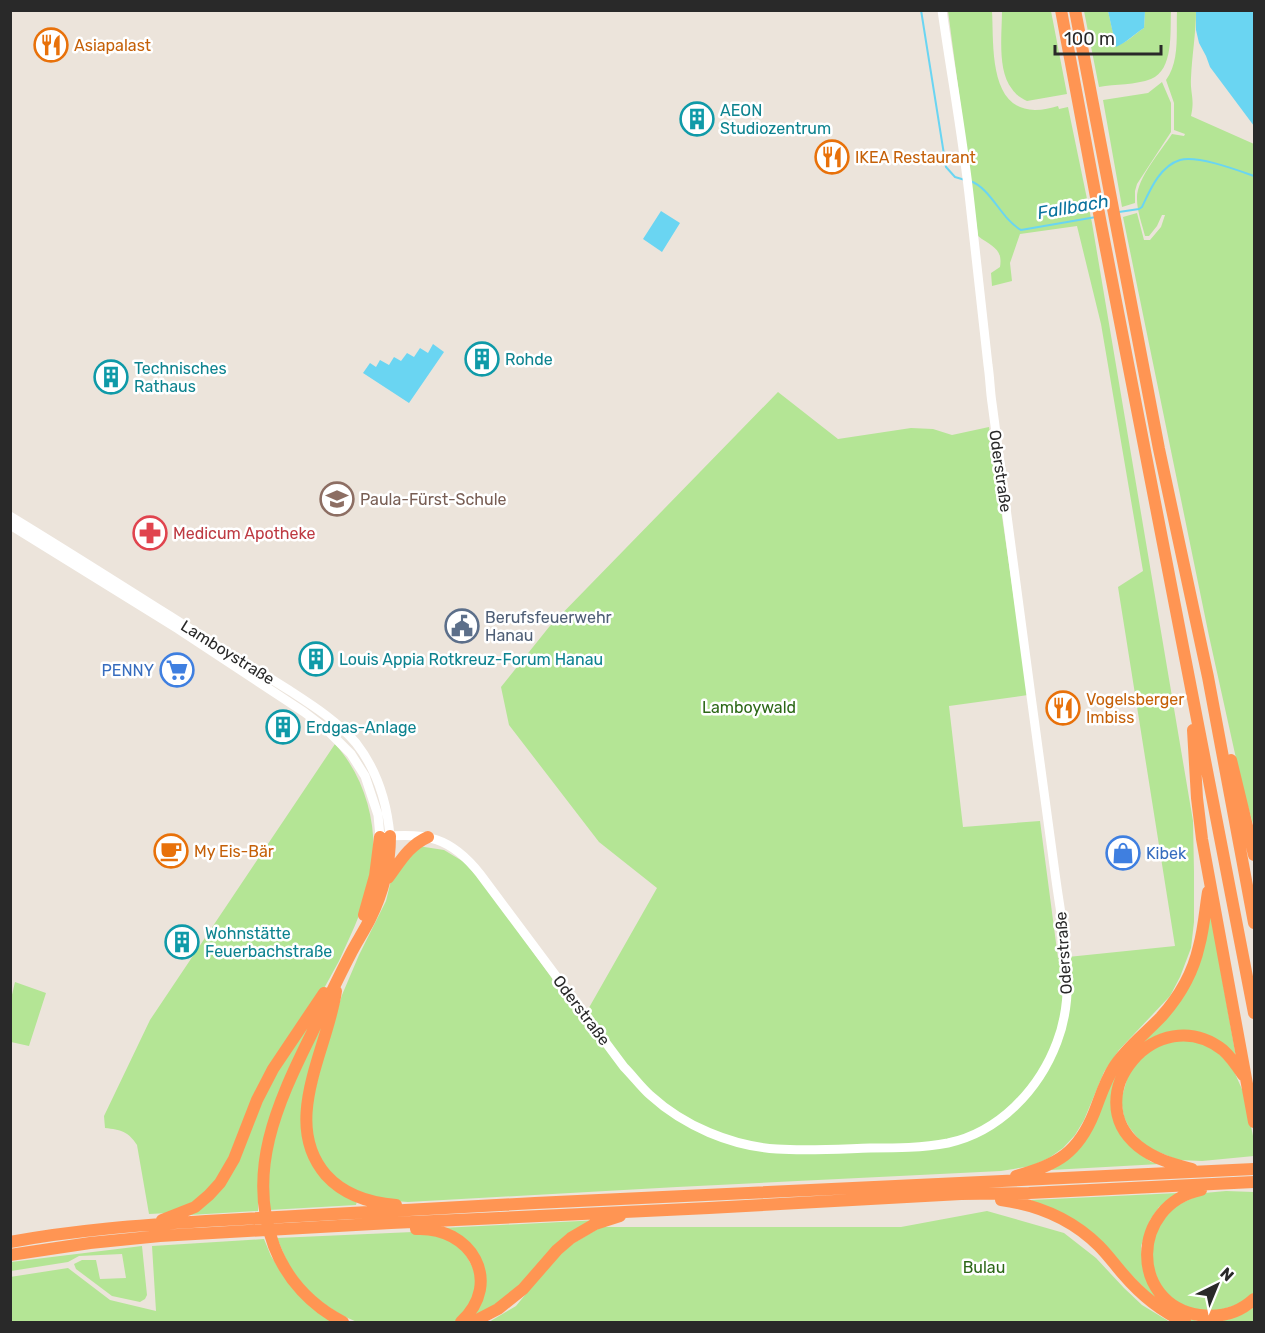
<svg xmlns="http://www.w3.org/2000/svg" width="1265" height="1333" viewBox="0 0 1265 1333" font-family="Rubik,sans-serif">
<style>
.green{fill:#b4e595}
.water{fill:#6ad5f2}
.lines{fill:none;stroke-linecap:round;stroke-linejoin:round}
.stream{stroke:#6ad5f2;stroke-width:2}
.secondary{stroke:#fff;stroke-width:9}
.highway{stroke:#ff9553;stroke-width:12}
.labels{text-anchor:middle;stroke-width:5;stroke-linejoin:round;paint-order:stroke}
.food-label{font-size:16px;fill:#c56008;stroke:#fff;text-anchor:start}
.culture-label{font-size:16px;fill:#0d838f;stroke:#fff;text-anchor:start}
.street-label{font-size:16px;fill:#292929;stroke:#fff}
.education-label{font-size:16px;fill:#785e54;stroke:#fff;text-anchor:start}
.health-label{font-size:16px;fill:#be3a42;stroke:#fff;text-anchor:start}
.service-label{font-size:16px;fill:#4e5e75;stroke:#fff;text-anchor:start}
.shop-label{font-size:16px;fill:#366cbe;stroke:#fff;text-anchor:end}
.park-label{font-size:16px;fill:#2c6817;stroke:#fff}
.water-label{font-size:18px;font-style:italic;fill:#09729e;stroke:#fff}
</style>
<rect width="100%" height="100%" fill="#ece4db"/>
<path class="green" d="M948,11H992C994,43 988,110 1035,110C1043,110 1051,108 1058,106L1059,109L1068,107L1092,223L1193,821L1194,872V922L1191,948L1180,977L1170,996L1119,1050L1104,1072L1084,1120L1075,1135L1063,1148L1049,1158L1031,1166L1001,1171L677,1187L408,1202L381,1200L338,1183L326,1170L311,1138L310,1110L328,1038L342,995L359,955L386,901L396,860L418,846L444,850L464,862L484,884L582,1020L657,888L599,842L509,725L501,687L549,627L778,392L838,439L911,428L933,429L952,435L989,427L1028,695L949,706L963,827L1040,821L1058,958L1175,946L1118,587L1143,571L1101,324L1077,226L1020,234L1010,263L1012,281L992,286L991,273L1000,267C1003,248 992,247 978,236Z
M1002,11H1051L1067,94L1027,101C1021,98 1016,95 1012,89C997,70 1002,34 1002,11Z
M1084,11H1108L1116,46C1128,42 1133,35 1144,28L1145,11H1171C1170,31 1174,70 1151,79C1136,85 1115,84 1099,87Z
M1177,11H1196C1196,33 1192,55 1191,78C1190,93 1195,99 1191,116L1254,144V827L1243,790L1209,636L1123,217L1137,213L1144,240H1150L1161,227L1165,215H1162L1157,226L1149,236H1145C1142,224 1137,211 1137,199C1136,179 1161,151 1172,134L1184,136L1185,134L1174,130V103L1166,80C1180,61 1176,33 1177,11Z
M1162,82L1171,103V132L1137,184L1135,191V203L1122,207L1103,100L1148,93Z
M335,744C364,776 377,821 373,865C369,898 353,930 339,961L223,1173L199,1199L169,1213L149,1214L137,1145C128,1131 121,1130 105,1128L104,1116L150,1020Z
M1211,915L1236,1057C1207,1025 1161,1020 1132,1054C1123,1064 1117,1073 1115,1086C1115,1091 1112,1099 1113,1104C1114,1108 1118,1113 1120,1116C1128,1130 1135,1143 1143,1156L1151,1162L1160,1164L1051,1170L1064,1160L1115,1071L1167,1015Z
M15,982L46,993L29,1046L11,1042V999Z
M315,1010L262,1147L258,1178V1211L190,1215L209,1200L259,1101Z
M324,1023L305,1146L357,1201L356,1205L269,1210C268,1192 267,1173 271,1155C279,1109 302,1067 321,1024Z
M1187,1039L1213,1047L1233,1069L1245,1096L1253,1136L1254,1156L1202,1161L1178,1160L1144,1146L1129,1127L1124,1117L1121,1100L1130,1069L1155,1046Z
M1226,1191L1254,1192V1294L1246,1302L1206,1314L1176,1302L1160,1286L1151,1261L1156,1229L1175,1206L1204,1193Z
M1178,1193L1159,1207L1150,1220L1141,1246L1144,1273L1184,1317L1198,1321L1210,1322H1191L1166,1310L1098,1241L1031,1200Z
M987,1211L1064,1233L1096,1258L1124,1288L1142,1305L1170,1322H489L516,1306L562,1250L601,1227H901Z
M599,1220L513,1294L467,1322L482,1265L442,1228Z
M413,1232L437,1234L462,1248L477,1275L472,1305L456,1322H357L341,1315L317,1299L304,1286L289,1266L277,1238Z
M264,1239L271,1256L283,1275L333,1322H11L10,1277L68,1268L110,1300L156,1311L152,1246Z
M142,1246L147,1295L145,1299L140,1302L112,1296L76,1269L74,1264L82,1260H96L100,1279L126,1278L122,1254L79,1256L68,1262L11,1271V1262Z
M1254,1307V1322H1211C1227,1321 1241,1316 1254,1307Z"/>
<path class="water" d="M1108,11H1145L1144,28C1133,35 1127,42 1116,47Z
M1196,11H1254V126L1210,67L1206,56L1199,43L1196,30Z
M661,211L680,223L662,252L643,239Z
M433,344L444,352L409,403L363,373L370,363L376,367L380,360L389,365L394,357L401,361L407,353L414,357L420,348L428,353Z"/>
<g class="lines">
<path class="stream" d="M921,10L946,167L955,177L965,180
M970,181C991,188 1001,219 1021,230L1096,217
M1119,212L1139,209L1142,207C1150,190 1160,166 1180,160C1197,155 1237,170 1254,176"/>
<path class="secondary" d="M10,516C84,561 157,608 230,654C251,666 271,679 292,692C315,707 338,722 356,743C377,770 387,802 390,836
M10,525L178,629L304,712L325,728L351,754L365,776L378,815L380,837C426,832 451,837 480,874L624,1067C633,1076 641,1087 650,1095C684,1126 731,1146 777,1149C808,1151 839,1149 870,1148C896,1148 922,1148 948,1143C999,1132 1039,1090 1057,1042C1078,988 1062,928 1055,873C1047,814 1039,755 1031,696C1018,598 1005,501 992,403C990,390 990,378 988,365C982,311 976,257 970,203C963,138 951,74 942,10"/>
<path class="highway" d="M1061,10L1101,224L1254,1013
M1075,10L1159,449L1208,677L1254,923
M1193,730L1197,798L1202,839L1254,1122
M1231,760L1254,855
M388,878C400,862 408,846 428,837
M364,915L375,876L380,837
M336,991C328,1049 280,1122 326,1175C344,1195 370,1203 396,1205
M1192,1169C1173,1164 1154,1159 1138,1146C1077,1096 1157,999 1223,1050C1231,1057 1237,1066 1243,1075
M1016,1176C1057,1165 1078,1153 1094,1113C1100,1098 1105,1081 1114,1067C1126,1048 1145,1034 1161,1017C1179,997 1193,973 1199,946C1204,928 1205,910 1208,892
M1201,1190C1130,1205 1129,1304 1199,1315C1220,1318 1239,1313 1254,1299
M1001,1200C1038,1205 1073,1220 1099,1246C1108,1255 1115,1265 1123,1274C1141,1295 1160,1311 1185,1322
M162,1220L195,1207L209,1195L220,1183L234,1159L257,1100L273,1069L324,993
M416,1229C471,1226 504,1282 461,1322
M10,1242C75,1230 141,1225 206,1221L535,1203L1254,1169
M10,1255L90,1243L160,1236L391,1223L709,1208L961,1194L1029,1193L1254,1182
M343,1322C312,1306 287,1280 274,1246C246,1172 277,1104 310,1037C323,1010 336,982 350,955C356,943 364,931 370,919C383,893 390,864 390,836
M473,1322L498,1309L523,1289L557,1250L571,1238L595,1224L620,1216"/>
</g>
<defs>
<symbol id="restaurant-ring" viewBox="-11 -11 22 22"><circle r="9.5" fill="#fff" stroke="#e8710a" stroke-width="1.5"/><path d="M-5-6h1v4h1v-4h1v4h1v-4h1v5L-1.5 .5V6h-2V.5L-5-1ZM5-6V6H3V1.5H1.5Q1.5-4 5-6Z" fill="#e8710a"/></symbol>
<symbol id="building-ring" viewBox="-11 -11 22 22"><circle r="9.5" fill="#fff" stroke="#0f9aa8" stroke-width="1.5"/><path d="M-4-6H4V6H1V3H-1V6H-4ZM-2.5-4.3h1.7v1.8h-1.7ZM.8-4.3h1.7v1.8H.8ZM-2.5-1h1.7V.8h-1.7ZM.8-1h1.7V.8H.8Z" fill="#0f9aa8"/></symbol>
<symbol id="school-ring" viewBox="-11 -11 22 22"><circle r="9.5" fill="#fff" stroke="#8d6e63" stroke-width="1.5"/><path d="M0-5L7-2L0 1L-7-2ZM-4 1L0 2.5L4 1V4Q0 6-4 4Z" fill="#8d6e63"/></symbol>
<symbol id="pharmacy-ring" viewBox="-11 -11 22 22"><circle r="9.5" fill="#fff" stroke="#e0444e" stroke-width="1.5"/><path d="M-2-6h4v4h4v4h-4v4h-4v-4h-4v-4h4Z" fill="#e0444e"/></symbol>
<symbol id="civic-ring" viewBox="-11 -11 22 22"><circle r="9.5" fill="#fff" stroke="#5c6f8a" stroke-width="1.5"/><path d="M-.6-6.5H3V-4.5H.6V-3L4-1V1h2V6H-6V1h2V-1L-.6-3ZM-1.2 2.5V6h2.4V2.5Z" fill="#5c6f8a"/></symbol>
<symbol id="supermarket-ring" viewBox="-11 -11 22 22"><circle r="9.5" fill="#fff" stroke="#3f7fe0" stroke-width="1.5"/><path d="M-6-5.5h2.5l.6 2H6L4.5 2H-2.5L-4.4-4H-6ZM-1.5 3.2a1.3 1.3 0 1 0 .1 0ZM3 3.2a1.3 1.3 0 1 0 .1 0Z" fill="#3f7fe0"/></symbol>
<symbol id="cafe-ring" viewBox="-11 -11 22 22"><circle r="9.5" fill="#fff" stroke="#e8710a" stroke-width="1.5"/><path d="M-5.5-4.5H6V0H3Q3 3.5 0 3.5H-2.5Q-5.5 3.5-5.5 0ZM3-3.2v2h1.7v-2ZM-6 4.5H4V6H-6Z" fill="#e8710a"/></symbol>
<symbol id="shop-ring" viewBox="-11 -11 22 22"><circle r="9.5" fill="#fff" stroke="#3f7fe0" stroke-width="1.5"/><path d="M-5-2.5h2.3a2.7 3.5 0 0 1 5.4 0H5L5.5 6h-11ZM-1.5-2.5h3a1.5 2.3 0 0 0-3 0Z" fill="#3f7fe0"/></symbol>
</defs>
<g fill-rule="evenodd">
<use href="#restaurant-ring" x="32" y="26" width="38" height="38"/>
<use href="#building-ring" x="678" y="100" width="38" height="38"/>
<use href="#restaurant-ring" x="813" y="138" width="38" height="38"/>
<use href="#building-ring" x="463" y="340" width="38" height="38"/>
<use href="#building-ring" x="92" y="358" width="38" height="38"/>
<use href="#school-ring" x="318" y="480" width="38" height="38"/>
<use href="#pharmacy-ring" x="131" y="514" width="38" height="38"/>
<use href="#civic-ring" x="443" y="607" width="38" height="38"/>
<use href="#building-ring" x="297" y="640" width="38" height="38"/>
<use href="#supermarket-ring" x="158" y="651" width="38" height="38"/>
<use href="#restaurant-ring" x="1044" y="689" width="38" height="38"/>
<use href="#building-ring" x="264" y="708" width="38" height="38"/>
<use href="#cafe-ring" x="152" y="832" width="38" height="38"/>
<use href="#shop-ring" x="1104" y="834" width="38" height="38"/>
<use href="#building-ring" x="163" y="923" width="38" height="38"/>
</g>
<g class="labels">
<g class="food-label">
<text x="74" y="51">Asiapalast</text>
<text x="855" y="163">IKEA Restaurant</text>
<text x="1086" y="705">Vogelsberger<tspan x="1086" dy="18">Imbiss</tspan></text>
<text x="194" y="857">My Eis-Bär</text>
</g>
<g class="culture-label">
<text x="720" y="116">AEON<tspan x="720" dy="18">Studiozentrum</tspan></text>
<text x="505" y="365">Rohde</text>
<text x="134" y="374">Technisches<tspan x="134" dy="18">Rathaus</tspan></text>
<text x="339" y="665">Louis Appia Rotkreuz-Forum Hanau</text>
<text x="306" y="733">Erdgas-Anlage</text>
<text x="205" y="939">Wohnstätte<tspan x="205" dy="18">Feuerbachstraße</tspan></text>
</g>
<g class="street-label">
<text transform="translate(1001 471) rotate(82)" y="6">Oderstraße</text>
<text transform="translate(228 652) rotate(32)" y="6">Lamboystraße</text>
<text transform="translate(1063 953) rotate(-94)" y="6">Oderstraße</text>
<text transform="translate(582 1010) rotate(53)" y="6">Oderstraße</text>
</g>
<g class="education-label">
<text x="360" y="505">Paula-Fürst-Schule</text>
</g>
<g class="health-label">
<text x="173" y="539">Medicum Apotheke</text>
</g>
<g class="service-label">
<text x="485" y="623">Berufsfeuerwehr<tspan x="485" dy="18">Hanau</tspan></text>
</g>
<g class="shop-label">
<text x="154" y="676">PENNY</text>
<text x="1146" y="859" text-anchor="start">Kibek</text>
</g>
<g class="park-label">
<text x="749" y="713">Lamboywald</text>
<text x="984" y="1273">Bulau</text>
</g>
<g class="water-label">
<text transform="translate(1073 207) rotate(-10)" y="6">Fallbach</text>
</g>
</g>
<rect width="1265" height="1333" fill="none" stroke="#292929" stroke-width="24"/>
<g transform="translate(1217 1285) rotate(43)" stroke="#ffffff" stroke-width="4.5" paint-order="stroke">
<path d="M0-4.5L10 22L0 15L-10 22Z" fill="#292929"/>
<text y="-9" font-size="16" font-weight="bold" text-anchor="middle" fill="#292929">N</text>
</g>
<path d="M1055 45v9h106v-9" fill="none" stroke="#292929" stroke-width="3"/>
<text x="1064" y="45" font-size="18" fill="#292929" stroke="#ffffff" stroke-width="4.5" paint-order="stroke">100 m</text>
</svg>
